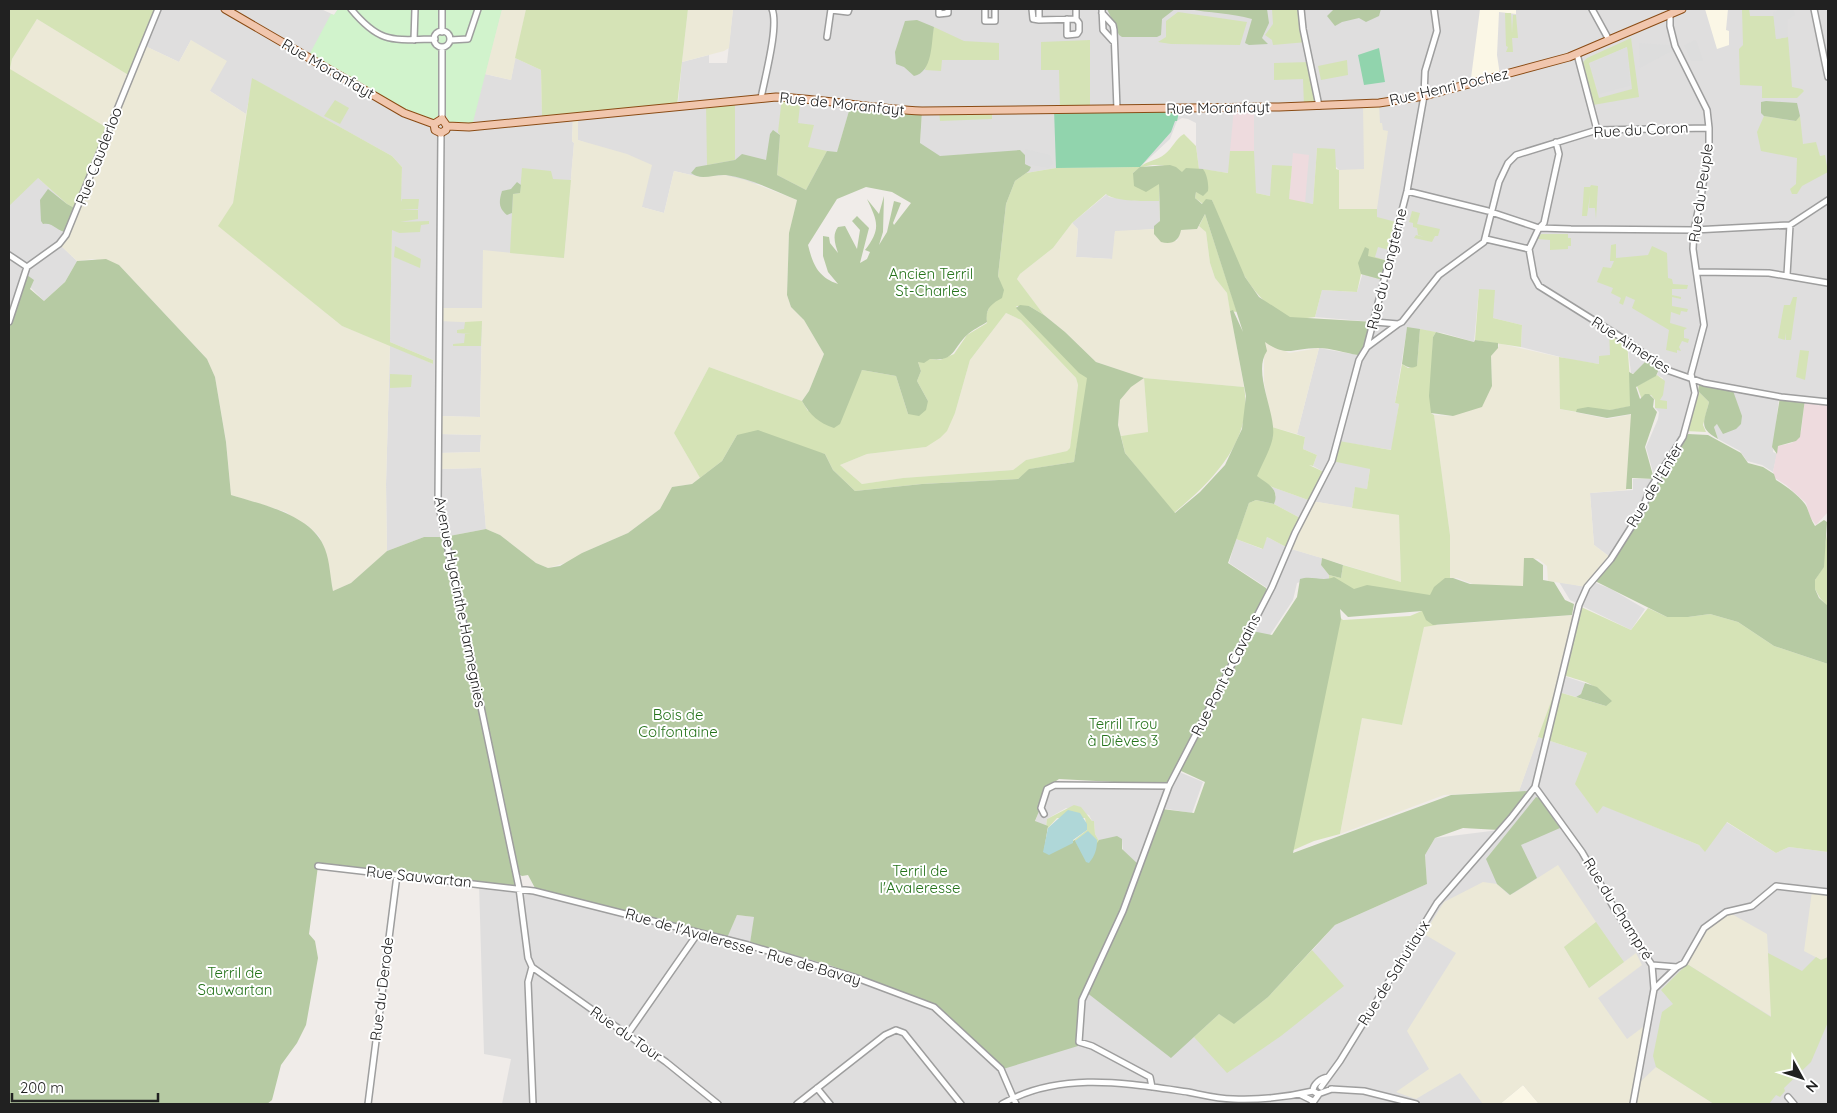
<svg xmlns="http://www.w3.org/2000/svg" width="1837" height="1113" viewBox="0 0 1837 1113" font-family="Quicksand,sans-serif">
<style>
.residential{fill:#dfdede}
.commercial{fill:#eedbde}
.education{fill:#fbf7e6}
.farmland{fill:#ece9d7}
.grass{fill:#d5e3b6;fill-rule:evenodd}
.forest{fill:#b6caa3;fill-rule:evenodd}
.park{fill:#d1f3cc}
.pitch{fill:#91d4ad}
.parking{fill:#ddd}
.water{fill:#afd7d8}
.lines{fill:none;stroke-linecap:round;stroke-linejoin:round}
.minor-casing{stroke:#9e9e9e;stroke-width:8}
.major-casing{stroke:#8a4b14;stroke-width:9}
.minor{stroke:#fff;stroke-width:5}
.major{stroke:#f1c6ad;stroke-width:7}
.labels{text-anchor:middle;stroke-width:4;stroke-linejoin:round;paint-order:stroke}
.street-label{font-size:15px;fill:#212121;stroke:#fff}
.park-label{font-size:15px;fill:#25731b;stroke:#fff}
</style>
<rect width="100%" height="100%" fill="#f0ece9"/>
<path class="residential" d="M158,9H321L334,15L338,9H502L485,74L511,80L515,58L541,70L542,116L678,103L682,62L709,55V63H727L733,9H1828V402L1779,397L1773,452L1777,454L1773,472L1762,465L1747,461L1740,451L1718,439L1714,427L1738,405L1733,397L1732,388L1692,379L1695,393L1685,431L1655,479L1648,498L1610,557L1594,545L1590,493L1633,490V479H1655L1646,447L1658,419L1659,412L1655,408L1663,378L1657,375L1659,368L1649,359L1634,373H1631L1627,341L1610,331V355L1599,364L1572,360L1521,347L1522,325L1493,318L1479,289L1474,342L1443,333L1407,328L1395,403L1399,404L1392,450L1342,442L1370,469L1367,489L1355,488L1352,508L1311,501L1302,519L1274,504L1276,495L1272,487L1311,501L1326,473L1313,466L1317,455L1303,449L1305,437L1297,434L1319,348L1358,355L1374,322L1315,317L1322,290L1357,292L1368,256L1339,170L1317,148L1313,204L1289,200L1292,166L1270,196L1256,193L1229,173L1199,169L1196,146V123L1188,119L1182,118L1177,121L1170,139L1140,167L1056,168L1026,173L1029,171L967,154L940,157L920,144L922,112L851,104L837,153L806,190L700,177L674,171L664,213L642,207L600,148L578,140V117H573L572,141L574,143L564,258L482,309L440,308L482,322L480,417L439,416V434L481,435L480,452L439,453V469L481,468L486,529L444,537H424L387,551L386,484L390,345L433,364V360L390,342L392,229L399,233L402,167L392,156L253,79L246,114L210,91L191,40L179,62L143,45Z
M27,168L67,204L78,210L59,244L77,261L65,282L44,301L30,287L9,322V187Z
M1107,194L1109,197L1132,200L1159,201L1160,221L1154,229L1115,232L1113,259L1076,257L1078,229L1072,223Z
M1267,537L1288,548L1322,558L1321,565L1329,575V581L1321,585L1300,582L1297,583L1293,600L1268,638L1246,636L1269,589L1229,563L1236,539L1262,549Z
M1591,581L1611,589L1645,609L1631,630L1570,600L1559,582L1587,587Z
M1561,675L1585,683L1581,694L1576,697L1555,691Z
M1538,737L1587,753L1576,784L1597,814L1602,805L1699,845L1705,851L1726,822L1776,853L1789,847L1828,852V1104H502L511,1059L484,1054L479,884L617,910L727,937L737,915L755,917L750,943L883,985L934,1007L1001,1069L1085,992L1219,1014L1291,974L1335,925L1427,884L1425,855L1435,838L1499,830L1530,792L1519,791Z
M1177,771L1203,782L1192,813L1161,808L1140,867L1123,851L1122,840L1117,838L1099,841L1095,834L1094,821H1092L1089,815L1066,808L1047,819L1046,827L1035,822L1048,787L1169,786Z"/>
<path class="commercial" d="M1234,108H1254V151H1230Z
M1293,153L1309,155L1305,203L1289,200Z
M1805,399L1828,402V512L1816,525L1810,517L1806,503L1786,485L1775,478L1773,472L1778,446L1792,443L1801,432Z"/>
<path class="education" d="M1480,9H1516V14L1499,12L1497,55L1500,75L1472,83L1471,78Z
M1705,9H1728L1726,30L1729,31V45L1717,49Z
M1523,1085L1539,1104H1500Z"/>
<path class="farmland" d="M502,9H526L511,80L485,74Z
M688,9H733L729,48L724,51L682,62Z
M37,19L130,76L143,45L179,62L191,40L227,61L210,91L246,114L233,203L219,226L342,326L390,345L386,484L387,551L351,583L333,591L325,550L319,536L307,525L298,522L286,512L231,495L226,441L215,377L207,359L119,265L93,259L77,261L59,244L78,210L10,69L12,59Z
M1379,103L1380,123H1382L1383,130L1388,131L1377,209H1339V170L1364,169L1363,105Z
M578,116V140L627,154L652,165L642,207L664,213L674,171L700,177L725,175L745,180L797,200L789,234L787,295L791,307L804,320L824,354L809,391L802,401L709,367L674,433L700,478L692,484L672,487L660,509L628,533L582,553L572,561L548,568L536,563L500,535L486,529L481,468L438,469L439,453L480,452L481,435L438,434L439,416L480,417L482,323L439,321L440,308H482L483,250L564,258L574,143L572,141L573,117Z
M1072,223L1078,229L1076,257L1112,259L1115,231L1154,229V234L1177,241L1180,230L1197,229L1199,226L1203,228L1206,232L1210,263L1215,278L1227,293L1244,387L1144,378L1148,433L1121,436L1118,425L1120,400L1131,386L1143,378L1096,362L1065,332L1044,315L1017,279L1020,274L1053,248Z
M1006,313L1021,320L1076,378L1078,385L1070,449L1067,451L1026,460L1013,470L904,478L862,484L840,465L867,454L926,447L955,413L970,360Z
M1264,341L1289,353L1319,348L1297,434L1272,427L1264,382Z
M1498,343L1559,357L1560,409L1608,419L1633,414L1627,490L1590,493L1594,545L1610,557L1587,587L1548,581L1547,566L1538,559H1530L1529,587L1475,585L1457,578H1450V535L1434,415L1453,416L1492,386L1491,356L1499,346Z
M1311,501L1399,515L1401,582L1288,548Z
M1576,615L1561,675L1519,791L1444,795L1340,834L1362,718L1402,725L1424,626Z
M1558,865L1596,922L1564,947L1589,988L1636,953L1642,965L1598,998L1627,1039L1647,1024L1637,1085L1656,1067L1714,1104H1539L1523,1085L1500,1104H1483L1460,1073L1416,1099L1396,1092L1429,1069L1407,1031L1456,953L1424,934L1444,902L1483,882L1497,884L1509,895L1514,893Z
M1812,891L1828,892V957L1821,960L1804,951Z
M1730,913L1767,934L1772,1017L1687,964L1706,931Z"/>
<path class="grass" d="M9,9H158L130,76L37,19L12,59L10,69L109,129L78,210L67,204L38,178L9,206Z
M526,9H688L677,106L542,119L541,70L515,58Z
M1272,9H1301L1307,42L1273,45L1272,40L1265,35L1273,24Z
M1742,9H1749L1750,16H1774L1776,39L1788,37L1792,87L1802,89L1804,91L1797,98H1762V86L1740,85L1739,49L1743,45Z
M1178,12L1247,22L1240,45L1171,44L1158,42L1166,37V21Z
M1505,13H1511L1512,33L1513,15H1516L1518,38H1512L1513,52H1506L1508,47L1506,46Z
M934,27L964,41L999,43V60H942L941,71L925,70Z
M1631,38L1639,97L1593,105L1583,62L1587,58ZM1627,47L1632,89L1599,98L1589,63Z
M1090,40V109H1060L1059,70H1041V42Z
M1347,60L1348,75L1321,80L1318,66Z
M1311,62L1319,106L1304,107L1303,79L1274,80V63Z
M252,78L392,156L402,167L401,202L402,199H419L418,209L400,210H418V219L400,222L429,221V224L421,225L420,232L399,233L392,230L390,342L433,360V364L342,326L218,226L233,203Z
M782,97H801L798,123L814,125L808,147L827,151L806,190L777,175L780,135L778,132Z
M335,100L349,108L340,124L324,116Z
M735,100V160L707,165L706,103Z
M992,109V119L940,121L939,111Z
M1764,116L1795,121L1800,116L1803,144L1816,142L1820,156L1825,155L1828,172L1802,186L1797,194H1792L1790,189L1796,184L1797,158L1761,151L1757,132Z
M1184,134L1196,146L1199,169L1182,173C1168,164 1147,161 1133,173L1159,184V201C1147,201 1115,202 1106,194L1072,223L1053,248L1020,274L1017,279L1044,315L1029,306H1016L1079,371L1089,376L1074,462L1030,469L1018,479L922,484L855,491L833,470L825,454L737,435L722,461L700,478L674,433L709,367L802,401L808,411L856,381L862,370L896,376L908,414L928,401L917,381L921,371L918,362L930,359L940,360L954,354L967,335L987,323L986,315L1000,282L998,276L1006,204L1015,181L1026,173L1056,168L1140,167C1148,160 1157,161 1165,154C1173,148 1175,139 1184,134ZM1006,313L1021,320L1076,378L1078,385L1070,448L1067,451L1026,460L1013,470L903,478L862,484L840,465L867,454L926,447L940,438L947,431L955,413L970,360Z
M1317,148L1335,149L1336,169L1339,170V209H1377V217L1396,222L1389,250L1378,247L1375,257L1388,261L1383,280L1361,274L1357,292L1322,290L1315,317C1307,318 1296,320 1288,317C1244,297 1227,242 1212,200L1203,204L1195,198L1196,192L1200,193L1206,177L1203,169L1228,173L1230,151H1254L1256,193L1270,196L1272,165L1292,166L1289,199L1313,204Z
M522,168L551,171L553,179L571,180L564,258L510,253L513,194L520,193Z
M1591,185L1598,186L1596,219L1595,208H1589L1590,195L1587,216H1582L1584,187H1590Z
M1412,211L1420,213L1417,224L1440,229L1438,236H1435L1432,242L1414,238L1416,235L1424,237L1418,235L1417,228L1413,227V223L1409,222Z
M1205,214L1237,312L1230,311L1227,293L1215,278L1210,263L1206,232L1199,226Z
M1541,234H1568V238H1571V246H1568V249L1550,250V240L1538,239Z
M1616,244V258L1648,255L1652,246L1667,253L1668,278L1672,279L1673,284L1688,285L1687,289H1672V295L1681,297V299L1672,297V306L1688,309L1687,312L1681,311L1680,315L1671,312L1670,323L1687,328L1684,330V338L1689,339L1688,343L1682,341L1679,347L1681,351L1677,350V353L1666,350L1669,330L1632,308L1635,300L1626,296L1623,305L1619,303L1621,298L1611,293L1613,288L1597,282L1603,267L1611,268L1614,261H1610L1611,245Z
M395,246L421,259L420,268L394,257Z
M1479,289L1495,290L1493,318L1522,325L1521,347L1475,340Z
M1793,297H1797L1791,340H1786V333L1785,340L1778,338L1784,305H1790Z
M482,321L481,346H453V344L464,343L465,334H471L457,333V330L464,329L465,322Z
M1420,329L1436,332L1433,337L1431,413L1434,415L1450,535V578L1431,620L1437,625L1424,627L1402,725L1362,718L1340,834L1314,841L1289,852L1334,612L1343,620L1410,616L1424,610L1349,593L1329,581V575L1341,578L1343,565L1401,582L1399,515L1352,508L1355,487L1367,489L1370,469L1332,461L1339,441L1391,450L1399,404L1395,403L1402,364L1408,368L1417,365Z
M1609,330L1627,341L1632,406L1611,410L1578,409L1577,412L1560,409L1559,357L1599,364V356L1610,355Z
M1800,350L1809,351L1805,380L1796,377Z
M390,374L412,375L411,387L390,388Z
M1657,375L1665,381L1663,395L1660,400L1667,401V409L1655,408V400L1651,395H1646L1642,400L1637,386Z
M1144,378L1244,387C1254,441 1211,482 1174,513L1125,453L1121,436L1148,432Z
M1694,390L1698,391L1709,402L1703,425L1706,432L1685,431Z
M1272,427L1305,437L1303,449L1317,455L1313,466L1309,465L1326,473L1311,501L1272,487L1256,476L1273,436Z
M1256,500L1274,504L1302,519L1288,548L1267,537L1263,549L1236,539L1249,503Z
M1828,528V607L1820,598L1815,589V580L1824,566V552Z
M1581,607L1631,630L1648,608L1667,617H1688L1710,614L1738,622L1774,646L1828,664V852L1789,847L1776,853L1727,822L1705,852L1699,845L1603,806L1597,814L1575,784L1587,753L1538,737L1555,691L1606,706C1600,682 1584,682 1563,675Z
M1074,805L1081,807L1092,821H1094L1095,834L1099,841L1097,846L1073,843V841L1087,830L1085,818H1057L1048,828L1046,827L1047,819Z
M1596,922L1624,962L1589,988L1564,947Z
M1312,950L1344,986L1281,1036L1227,1073L1194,1037L1219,1014L1235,1023L1268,997Z
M1768,953L1802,971L1816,957L1821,960L1828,957V1022L1811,1062L1784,1088L1785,1091L1780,1097L1776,1095L1769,1104H1714L1656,1067L1653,1056L1662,1012L1673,1004L1661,990L1687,964L1771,1017Z"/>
<path class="forest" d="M1107,9H1175L1162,19L1161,35L1157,37H1122L1119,35Z
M1188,9H1267L1269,23L1262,38L1268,44L1249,45L1245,43L1252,19C1231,13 1209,13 1188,9Z
M1334,9H1381L1379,16L1366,22L1359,18L1342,22L1335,26L1327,16Z
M917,20L934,27C931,43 933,72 914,76L904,67L896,64L895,52L905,21Z
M1766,101L1797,103L1800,116L1796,121L1764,116L1761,113V102Z
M851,104L922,111L920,143L940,156L1020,150L1025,155V164L1031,167L1029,171L1015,181L1006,204L998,276L1004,290L1002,298C991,304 985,309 987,322C981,326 972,330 967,335C952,349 955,362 930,359L924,363L918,362L921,371L917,381L928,401L926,410L919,416L908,414L896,376L862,370L840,424L834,428C819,423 810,415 802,401L809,391L824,354L804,320L791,307L787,295L789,233L797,200C775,191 750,178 726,175C714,174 701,181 691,173L696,167L735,160L742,154L766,160L770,134L773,130L780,135L777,175L806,190L827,151L837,152ZM866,187L892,192L911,203L894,225L893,223L901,203L894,201L887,232L879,245L883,232L884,196L879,214L867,199C878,222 881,229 865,250L870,252L867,259L860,263L869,228L857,216L852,221L860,230L857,249L845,226L838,227C832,235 835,244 838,253L830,243L829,237L823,236V256L828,272L838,284C818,277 813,265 808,245L837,199Z
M1170,165L1176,167L1182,172L1186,168L1203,169C1207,174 1209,185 1208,191L1203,196L1196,192L1195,198L1202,204L1206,199L1212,200L1245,277L1259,297L1290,317L1375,322L1363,354L1358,355C1345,353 1331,348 1318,348C1293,348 1287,358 1265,342L1267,351C1252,372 1276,412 1273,436C1271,449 1262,464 1257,476C1268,484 1280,489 1274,504L1256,500L1249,503L1228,563L1266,588L1268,592L1169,785L1059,779L1050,785L1035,821L1048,826L1044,851L1049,853L1075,840L1086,860L1099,840L1117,836L1122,839V849L1139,865L1123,909L1081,1002L1078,1046L1000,1070L935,1004L829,965L750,943L754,917L737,915L727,938L535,888L528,875L522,876L516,873L519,888L318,866L309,934L315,941L318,958L306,1025L297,1043L281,1065L272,1100L267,1104H9V322L27,275L34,280L30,289L44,301L65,282L77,261L106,259L119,265L207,359L215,377L226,442L231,495C263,505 313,515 325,549C330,562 330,577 333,591L351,583L387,551L424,537H444L486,529L500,535L536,563L548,568L560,566L582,553L628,533L660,509L672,487L692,484L722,461L737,435L758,430L825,454L833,470L855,491L922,484L1018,479L1029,469L1074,462L1087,378L1079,373L1016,308L1020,305L1029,306L1044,315L1065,332L1096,362L1144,378L1131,387L1120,400L1118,425L1125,453L1175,513L1200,492L1225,465L1242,429L1246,396L1230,311L1233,310L1243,332L1205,214L1197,229L1181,230C1179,241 1172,245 1161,242L1154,234V226L1160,221L1159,184L1146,192L1134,186L1133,173L1140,167Z
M517,182L521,185L520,193L513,194L512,213L507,215C498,208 499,201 502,191L511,189Z
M48,189L67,204L78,210L68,232C58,233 54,222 43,224L41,221L40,200Z
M1365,247L1369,249L1368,256L1388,261L1383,280L1361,274L1358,263Z
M1407,327L1420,329L1417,366C1411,369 1407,367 1402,364Z
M1436,332L1474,342L1475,340L1498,343V348L1491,356L1492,386L1482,407L1453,416L1431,413L1429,396L1433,337Z
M1647,360L1659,369L1656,376L1636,387L1640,399L1645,394H1649L1654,399L1653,407L1657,412L1645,447L1654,479L1632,478V489H1626L1631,414L1607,418L1576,412L1577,409L1588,407L1610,410L1630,406L1629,372L1633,374Z
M1703,384L1732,388L1742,416L1741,424L1736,429L1723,434L1717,424L1714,427L1718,439C1698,428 1704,422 1709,402L1698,391L1699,385Z
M1780,397L1805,399L1800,437L1796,441L1778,446L1777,454L1772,447Z
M1688,434L1708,435L1741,453L1748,463L1763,467L1774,474L1776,480C1786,486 1797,494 1805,504C1809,510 1810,519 1815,526L1824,520L1827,522L1824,567L1815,580V589L1819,598L1828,606V664L1774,646L1738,622L1710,614L1688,617H1667L1595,581L1615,559L1645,511L1652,490Z
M1322,558L1343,565L1341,578L1329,575L1321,565Z
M1524,558H1533L1543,565V580L1554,582L1565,600L1574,604L1572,615L1433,625L1426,620L1422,611L1348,617L1340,609L1341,619L1293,853L1451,795L1528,791L1499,830L1463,828L1435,838L1425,855L1427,884L1335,925L1268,997L1234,1024L1219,1014L1171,1058L1086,992L1114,936L1162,809L1194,813L1205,782L1179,770L1249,633L1257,632L1272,635L1297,597L1300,579C1311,575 1322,582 1334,577L1354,589L1367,585L1430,595L1434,587L1445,578H1453L1470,584L1523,586Z
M1585,683L1597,687L1612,701L1606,706L1576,697L1581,694Z
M1536,797L1539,798L1560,828L1521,845L1537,878L1510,895L1497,884L1486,859Z"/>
<path class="park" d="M338,9H502L472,126H451L445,113H440L433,121H425L308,57L331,14L334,15Z"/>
<path class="pitch" d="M1379,48L1385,82L1364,85L1358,55Z
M1180,108L1177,121H1175L1171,132L1140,167L1056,168L1054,109Z"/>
<path class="parking" d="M1777,9H1793L1795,15L1787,20L1788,37L1776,39L1773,12L1777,11Z
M1696,40L1703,61H1691L1684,45Z
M1639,43L1669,45L1673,52L1668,53L1640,68Z
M1627,47L1630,86L1599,94L1590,64Z
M1025,149L1050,155L1053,164L1049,168L1025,164Z"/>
<path class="water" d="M1068,810L1080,813L1087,824V830L1073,840V843L1049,855L1043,852L1048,828Z
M1088,831L1097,840C1097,849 1095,856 1089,863L1086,862L1075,841Z"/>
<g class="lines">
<defs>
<path id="minor" d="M351,9C380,44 392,40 435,39
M939,9V14L948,13V9
M985,9V21H995V9
M1032,9L1033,19L1039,20
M1039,9V20L1076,19V9
M1102,9L1103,30L1113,41
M1301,9L1303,29L1319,106
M1592,9L1609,40
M1814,9L1828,77
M831,10L848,12L849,9
M1102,13L1113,25L1114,30L1117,109
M1067,19V35L1077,34L1079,31V23L1076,19
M434 39a8 8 0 1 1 16 0a8 8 0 1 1-16 0Z
M442,32V9
M827,37L831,9
M414,40L415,9
M450,40L468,39L478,9
M1577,54L1597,130
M761,98C765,77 779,26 772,9
M442,119V47
M441,133L438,502L519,888L528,958L532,967L666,1062L718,1104
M1407,191L1488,211L1539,228L1571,229L1694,230L1790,225L1828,200
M1540,227L1544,223L1559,154L1556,142
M1486,239L1529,249L1539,228
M1529,249L1534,277L1539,286L1627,341L1664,369L1704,383L1781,397L1828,402
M9,255L27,267L59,244L66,235L158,9
M1698,272L1769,273L1828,283
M1787,275L1790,225
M9,322L27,267
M1375,322L1398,324L1402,322L1439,275L1484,242L1499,182L1508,163L1516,155L1597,130L1709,128
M1367,346L1407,191L1424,96L1425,71L1437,31L1434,9
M1535,787L1582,852L1617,913L1652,965L1654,989L1633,1104
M1044,814L1041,808L1047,789L1055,785L1169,786
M318,866L534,891L748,945L854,977L934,1007L1001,1069L1016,1104
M1652,965L1677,967L1684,963L1704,928L1726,912L1752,906L1776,886L1828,892
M532,967L528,982L533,1104
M1654,989L1677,967
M627,1035L698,933
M1152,1087L1150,1077L1092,1046L1079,1042L1082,1000L1123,911L1169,786L1272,587L1295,533L1332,461L1359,360L1367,347L1398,324
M1321,1087L1340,1061L1437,903L1511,818L1535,787L1579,605L1587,587L1611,559L1642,510L1650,489L1683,437L1695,393L1691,374L1704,325L1693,249L1694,230L1701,197L1709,146V128L1707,110L1675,46L1670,26V14
M817,1088L830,1104
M1331,1089L1364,1091L1416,1104
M1313,1091C1313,1084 1321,1078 1328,1077
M1299,1094L1311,1100
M1788,1097L1794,1104
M368,1104L397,875
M797,1104L885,1035L896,1030L904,1033L961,1104
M1002,1104C1060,1071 1125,1083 1188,1092C1203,1095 1218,1099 1233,1099C1259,1100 1288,1097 1313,1091L1318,1094L1332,1089
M1312,1104L1319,1094"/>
<path id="major" d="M225,9L404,113L434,124
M434,124L435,130L441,133L446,130L447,126
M434,124L442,119L447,126
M447,126L469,127L776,97C825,99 873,109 922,111L1279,107L1379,103L1424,96L1569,57L1682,9"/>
</defs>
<use href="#minor" class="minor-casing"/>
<use href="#major" class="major-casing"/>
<use href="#minor" class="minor"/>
<use href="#major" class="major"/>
</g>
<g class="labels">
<g class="street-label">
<text transform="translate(328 69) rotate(30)" y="5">Rue Moranfayt</text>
<text transform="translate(1449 87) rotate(-13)" y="5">Rue Henri Pochez</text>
<text transform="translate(842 104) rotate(6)" y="5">Rue de Moranfayt</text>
<text transform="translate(1218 108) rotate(-1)" y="5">Rue Moranfayt</text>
<text transform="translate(1641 130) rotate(-3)" y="5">Rue du Coron</text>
<text transform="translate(99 156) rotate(-69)" y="5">Rue Cauderloo</text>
<text transform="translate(1701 193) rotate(-82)" y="5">Rue du Peuple</text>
<text transform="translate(1387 269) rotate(-76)" y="5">Rue du Longterne</text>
<text transform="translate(1631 345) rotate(33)" y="5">Rue Aimeries</text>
<text transform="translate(1655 485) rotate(-59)" y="5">Rue de l'Enfer</text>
<text transform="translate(460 602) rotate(79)" y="5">Avenue Hyacinthe Harmegnies</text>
<text transform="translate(1226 675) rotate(-63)" y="5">Rue Pont à Cavains</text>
<text transform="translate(419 877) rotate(6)" y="5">Rue Sauwartan</text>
<text transform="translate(1618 909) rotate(58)" y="5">Rue du Champré</text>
<text transform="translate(743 947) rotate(16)" y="5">Rue de l'Avaleresse - Rue de Bavay</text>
<text transform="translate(1394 973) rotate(-58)" y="5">Rue de Sahutiaux</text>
<text transform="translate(382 989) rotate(-83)" y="5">Rue du Derode</text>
<text transform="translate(626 1034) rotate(35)" y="5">Rue du Tour</text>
</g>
<g class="park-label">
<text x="931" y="279">Ancien Terril<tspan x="931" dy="17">St-Charles</tspan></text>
<text x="678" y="720">Bois de<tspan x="678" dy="17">Colfontaine</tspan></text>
<text x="1123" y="729">Terril Trou<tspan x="1123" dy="17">à Dièves 3</tspan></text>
<text x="920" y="876">Terril de<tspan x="920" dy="17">l'Avaleresse</tspan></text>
<text x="235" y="978">Terril de<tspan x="235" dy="17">Sauwartan</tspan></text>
</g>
</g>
<rect width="1837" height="1113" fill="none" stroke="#212121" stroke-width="20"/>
<g transform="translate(1802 1078) rotate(130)" stroke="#ffffff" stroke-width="4" paint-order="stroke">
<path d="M0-4L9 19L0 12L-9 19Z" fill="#212121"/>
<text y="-8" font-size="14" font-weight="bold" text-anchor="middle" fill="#212121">N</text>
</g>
<path d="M12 1093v8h146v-8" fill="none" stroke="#212121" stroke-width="2.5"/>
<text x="20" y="1093" font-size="15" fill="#212121" stroke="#ffffff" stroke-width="4" paint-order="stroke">200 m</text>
</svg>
